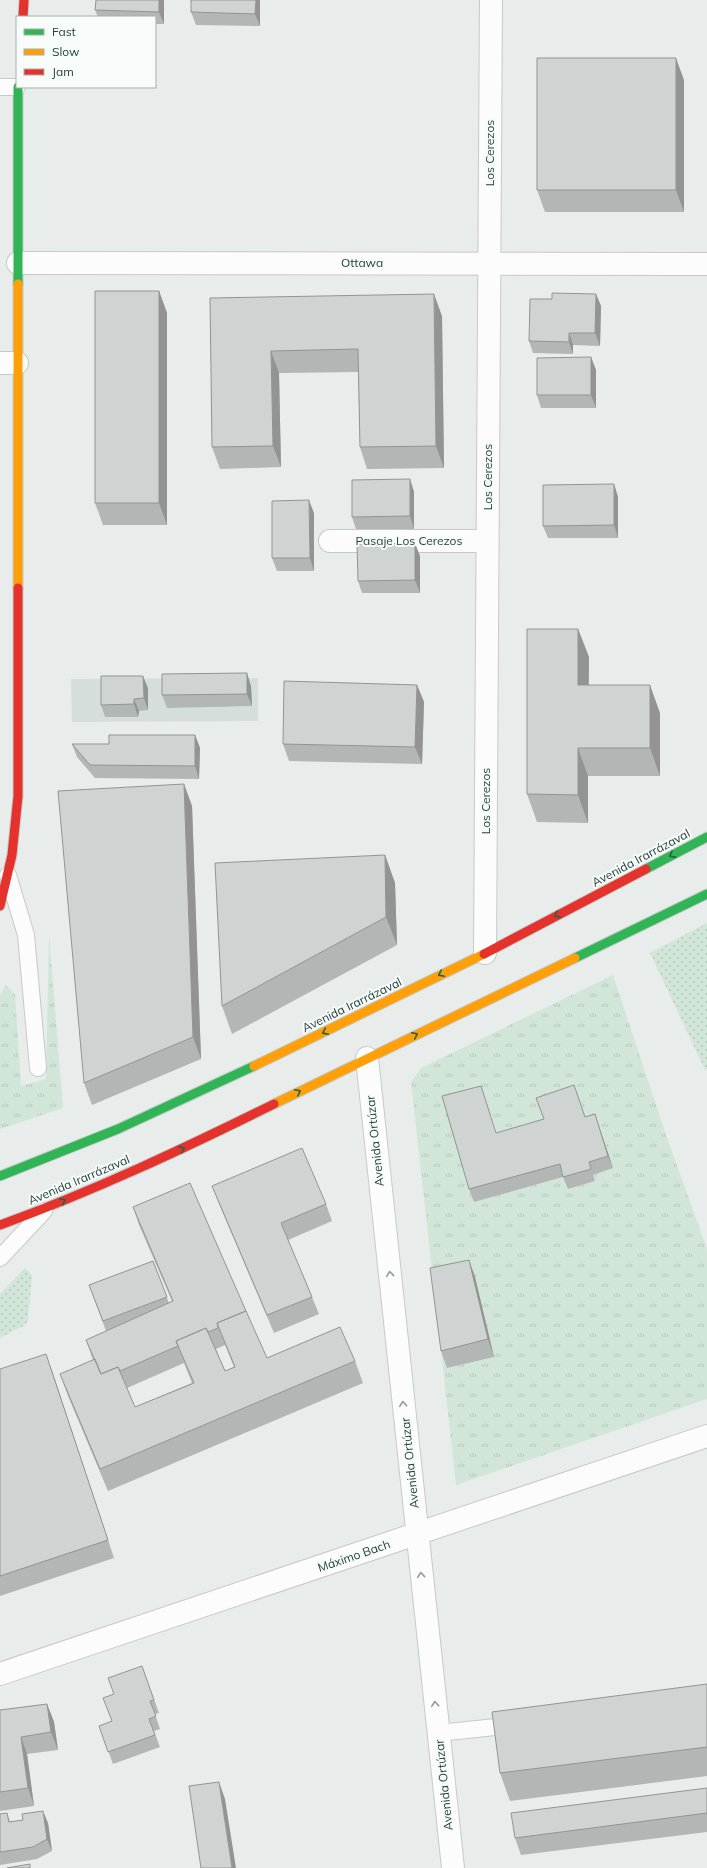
<svg xmlns="http://www.w3.org/2000/svg" width="707" height="1868" viewBox="0 0 707 1868" font-family="Mulish,sans-serif">
<style>
.built{fill:#d6dedb}
.grass{fill:url(#grass-dots)}
.park{fill:url(#park-tufts);fill-rule:evenodd}
.lines{fill:none;stroke-linecap:round;stroke-linejoin:round}
.lane-casing{stroke:#c5cac8;stroke-width:18}
.street-casing{stroke:#c5cac8;stroke-width:24}
.fast-casing{stroke:#c3cbc8;stroke-width:11}
.slow-casing{stroke:#c3cbc8;stroke-width:11}
.jam-casing{stroke:#c3cbc8;stroke-width:11}
.lane{stroke:#fcfcfc;stroke-width:16}
.street{stroke:#fcfcfc;stroke-width:22}
.fast{stroke:#30b455;stroke-width:9}
.slow{stroke:#ff9f0a;stroke-width:9}
.jam{stroke:#e5322d;stroke-width:9}
.wall{fill:#b2b6b5;fill-rule:evenodd}
.shaded-wall{fill:#919493}
.building{fill:#cfd4d2;stroke:#919493}
.oneway{stroke:#286442}
.oneway2{stroke:#909f9b}
.labels{text-anchor:middle;stroke-width:4;stroke-linejoin:round;paint-order:stroke}
.street-label{font-size:12px;fill:#24423a;stroke:#f7fbf9}
</style>
<defs>
<pattern id="grass-dots" width="8" height="8" patternUnits="userSpaceOnUse"><rect width="8" height="8" fill="#d1e6d8"/><path d="M2 2h.1M6 6h.1" fill="none" stroke="#b3c6ba" stroke-width="1.8" stroke-linecap="round"/></pattern>
<pattern id="park-tufts" width="24" height="20" patternUnits="userSpaceOnUse"><rect width="24" height="20" fill="#d1e6d8"/><path d="M3 7l-1-3M5 7V3M7 7l1-3M15 17l-1-3M17 17v-4M19 17l1-3" fill="none" stroke="#b3c6ba"/></pattern>
</defs>
<rect width="100%" height="100%" fill="#e8edeb"/>
<path class="built" d="M258,678V721L72,722L71,679Z"/>
<path class="grass" d="M707,923V1069L705,1070L650,953Z
M25,1268L32,1275L28,1320L25,1325L0,1338V1294Z"/>
<path class="park" d="M49,934L63,1108L0,1129V995L6,985L15,994L21,1086L46,1079Z
M613,975L667,1138L707,1249V1399L456,1485L411,1082L421,1068ZM579,1098L589,1129L600,1127L613,1168L593,1175L595,1181L568,1189L564,1177L474,1202L447,1108L485,1099L501,1145L548,1131L541,1110ZM475,1277L494,1357L447,1368L437,1286Z"/>
<g class="lines">
<defs>
<path id="lane" d="M0,87H17
M8,875L26,935L38,1068
M0,1258L44,1211
M438,1733L515,1725"/>
<path id="street" d="M18,263L707,264
M0,363H17
M330,541H487
M485,953L491,0
M367,1058L453,1868
M0,1674L707,1436"/>
<path id="fast" d="M18,87V284
M646,869L707,837
M575,958L707,894
M0,1176L118,1129L254,1066"/>
<path id="slow" d="M18,284V588
M254,1066L484,954
M274,1104L575,958"/>
<path id="jam" d="M23,17L24,0
M0,906L12,855L18,796V588
M484,954L646,869
M0,1225C94,1191 185,1148 274,1104"/>
</defs>
<use href="#lane" class="lane-casing"/>
<use href="#street" class="street-casing"/>
<use href="#fast" class="fast-casing"/>
<use href="#slow" class="slow-casing"/>
<use href="#jam" class="jam-casing"/>
<use href="#lane" class="lane"/>
<use href="#street" class="street"/>
<use href="#fast" class="fast"/>
<use href="#slow" class="slow"/>
<use href="#jam" class="jam"/>
</g>
<path class="wall" d="M96,0H164V24H155V17H98L95,10Z
M260,0V26L196,25L191,12Z
M684,80V212H545L537,190Z
M159,291L167,313V525H103L95,503Z
M596,294L601,306L600,346L573,345V354L533,353L529,341L552,299Z
M210,298L442,316L444,468L367,469L360,447L358,372L279,373L281,467L220,469L212,447Z
M591,357L596,370V408H541L537,395Z
M410,479L414,492V529H356L352,517Z
M614,484L618,497V538H548L543,526Z
M314,513V571H277L272,558Z
M420,556V593H362L358,581Z
M578,629L589,657V685L660,713V776H588V823L537,822L527,794Z
M417,685L424,702L422,764L289,761L283,744Z
M251,686L252,706L167,708L162,695Z
M148,688V710L139,711L138,717H105L101,705Z
M195,735L200,748L199,779L95,778L77,757L72,744H109Z
M184,784L192,806L201,1059L92,1105L84,1083Z
M385,855L395,883L397,945L232,1034L222,1006Z
M574,1085L585,1117L595,1114L613,1168L593,1175L595,1181L568,1189L563,1177L474,1202L469,1189L497,1133L544,1119Z
M212,1186L326,1204L332,1221L288,1240L312,1297L319,1314L274,1333L219,1204Z
M133,1207L267,1358L355,1361L363,1383L108,1491L68,1396L60,1374L93,1360L86,1340L106,1331L89,1285L153,1261L169,1303L172,1301L139,1225ZM225,1345L234,1367L225,1371L216,1349ZM184,1363L192,1383L135,1407L127,1388Z
M469,1260L475,1277L494,1357L447,1368L441,1351Z
M0,1369L52,1371L114,1558L0,1596Z
M142,1666L159,1713L155,1714L160,1729L154,1731L160,1747L113,1764L99,1726L112,1721L114,1694Z
M707,1684V1776L510,1801L500,1773Z
M47,1704L54,1722L58,1750L27,1754L34,1806L0,1811V1710Z
M707,1788V1832L521,1855L515,1838Z
M7,1813L10,1822L48,1823L52,1851L37,1859L0,1865V1814Z"/>
<path class="shaded-wall" d="M159,0H164V24L159,12Z
M256,0H260V26L255,14Z
M676,58L684,80V212L676,190Z
M159,291L167,313V525L159,503Z
M434,294L442,316L444,468L436,446Z
M596,294L601,306L600,346L595,333Z
M569,333L573,345V354L569,342Z
M271,351L279,373L281,467L273,446Z
M591,357L596,370V408L591,395Z
M410,479L414,492V529L410,516Z
M614,484L618,497V538L614,525Z
M309,500L314,513V571L310,558Z
M415,543L420,556V593L415,580Z
M578,629L589,657L588,713L578,685Z
M247,673L251,686L252,706L247,694Z
M143,676L148,688V710L144,698Z
M417,685L424,702L422,764L415,747Z
M650,685L660,713V776L650,748Z
M134,699L139,711L138,717L134,704Z
M195,735L200,748L199,779L195,766Z
M578,748L588,776V823L578,795Z
M184,784L192,806L201,1059L193,1037Z
M385,855L395,883L397,945L386,917Z
M595,1114L613,1168L608,1156Z
M469,1260L475,1277L494,1357L488,1339Z
M46,1354L52,1371L114,1558Z
M47,1704L54,1722L58,1750L51,1732Z
M21,1737L27,1754L34,1806L28,1788Z
M219,1782L225,1799L236,1868H232Z
M43,1811L48,1823L52,1851L47,1839Z"/>
<path class="building" d="M96,0H159V12L95,10Z
M191,0H256L255,14L191,12Z
M537,58H676V190H537Z
M95,291H159V503H95Z
M552,293L596,294L595,333H569V342L529,341L530,299H552Z
M434,294L436,446L360,447L358,349L271,351L273,446L212,447L210,298Z
M591,357V395H537V358Z
M410,479V516L352,517V480Z
M614,484V525L543,526V485Z
M309,500L310,558H272V501Z
M415,543V580L358,581L357,544Z
M527,629H578V685H650V748H578V795L527,794Z
M247,673V694L162,695V674Z
M101,676H143L144,698L134,699V704L101,705Z
M284,681L417,685L415,747L283,744Z
M109,735H195V766L90,765L72,744H109Z
M184,784L193,1037L84,1083L58,791Z
M385,855L386,917L222,1006L215,863Z
M574,1085L585,1117L595,1114L608,1156L589,1162L591,1169L563,1177L560,1164L469,1189L442,1096L481,1086L496,1133L544,1119L536,1098Z
M302,1148L326,1204L281,1223L312,1297L267,1315L212,1186Z
M190,1183L246,1311L217,1323L218,1328L208,1332L206,1328L176,1341L178,1346L120,1371L118,1367L101,1374L86,1340L173,1301L133,1207Z
M469,1260L488,1339L441,1351L430,1268Z
M153,1261L167,1297L103,1321L89,1285Z
M246,1311L267,1358L340,1327L355,1361L100,1469L60,1374L95,1359L101,1374L118,1367L135,1407L194,1383L176,1341L206,1328L225,1371L235,1367L217,1323Z
M46,1354L108,1540L0,1576V1369Z
M142,1666L154,1700L150,1701L156,1716L149,1719L155,1735L108,1752L99,1726L112,1721L103,1698L114,1694L108,1678Z
M707,1684V1747L500,1773L492,1712Z
M47,1704L51,1732L21,1737L28,1788L0,1792V1710Z
M219,1782L232,1868H201L189,1786Z
M707,1788V1813L515,1838L511,1813Z
M43,1811L47,1839L33,1847L0,1852V1814L7,1813L9,1822L23,1820L22,1814Z
M30,1864V1868H7Z"/>
<defs><path id="oneway-chevron" d="M-2-3.5L2.5 0L-2 3.5" fill="none" stroke-width="1.6" stroke-linecap="round" stroke-linejoin="round"/></defs>
<g class="oneway">
<use href="#oneway-chevron" transform="translate(672 855) rotate(152)"/>
<use href="#oneway-chevron" transform="translate(557 915) rotate(152)"/>
<use href="#oneway-chevron" transform="translate(441 974) rotate(154)"/>
<use href="#oneway-chevron" transform="translate(325 1032) rotate(154)"/>
<use href="#oneway-chevron" transform="translate(415 1035) rotate(-26)"/>
<use href="#oneway-chevron" transform="translate(298 1092) rotate(-26)"/>
<use href="#oneway-chevron" transform="translate(182 1149) rotate(-24)"/>
<use href="#oneway-chevron" transform="translate(63 1201) rotate(-24)"/>
</g>
<g class="oneway2">
<use href="#oneway-chevron" transform="translate(390 1274) rotate(-96)"/>
<use href="#oneway-chevron" transform="translate(403 1404) rotate(-96)"/>
<use href="#oneway-chevron" transform="translate(421 1575) rotate(-96)"/>
<use href="#oneway-chevron" transform="translate(435 1704) rotate(-96)"/>
</g>
<g class="labels">
<g class="street-label">
<text transform="translate(490 153) rotate(-90)" y="4">Los Cerezos</text>
<text x="362" y="267">Ottawa</text>
<text transform="translate(488 477) rotate(-90)" y="4">Los Cerezos</text>
<text x="409" y="545">Pasaje Los Cerezos</text>
<text transform="translate(486 801) rotate(-90)" y="4">Los Cerezos</text>
<text transform="translate(641 858) rotate(-28)" y="4">Avenida Irarrázaval</text>
<text transform="translate(352 1005) rotate(-26)" y="4">Avenida Irarrázaval</text>
<text transform="translate(375 1141) rotate(-96)" y="4">Avenida Ortúzar</text>
<text transform="translate(79 1180) rotate(-23)" y="4">Avenida Irarrázaval</text>
<text transform="translate(410 1463) rotate(-96)" y="4">Avenida Ortúzar</text>
<text transform="translate(354 1556) rotate(-19)" y="4">Máximo Bach</text>
<text transform="translate(444 1785) rotate(-96)" y="4">Avenida Ortúzar</text>
</g>
</g>
<rect x="16" y="16" width="140" height="72" fill="#f7fbf9" stroke="#a3b1ad"/>
<rect x="24" y="29" width="20" height="6" fill="#30b455" stroke="#a3b1ad"/>
<text x="52" y="36" font-size="12" fill="#24423a">Fast</text>
<rect x="24" y="49" width="20" height="6" fill="#ff9f0a" stroke="#a3b1ad"/>
<text x="52" y="56" font-size="12" fill="#24423a">Slow</text>
<rect x="24" y="69" width="20" height="6" fill="#e5322d" stroke="#a3b1ad"/>
<text x="52" y="76" font-size="12" fill="#24423a">Jam</text>
</svg>
